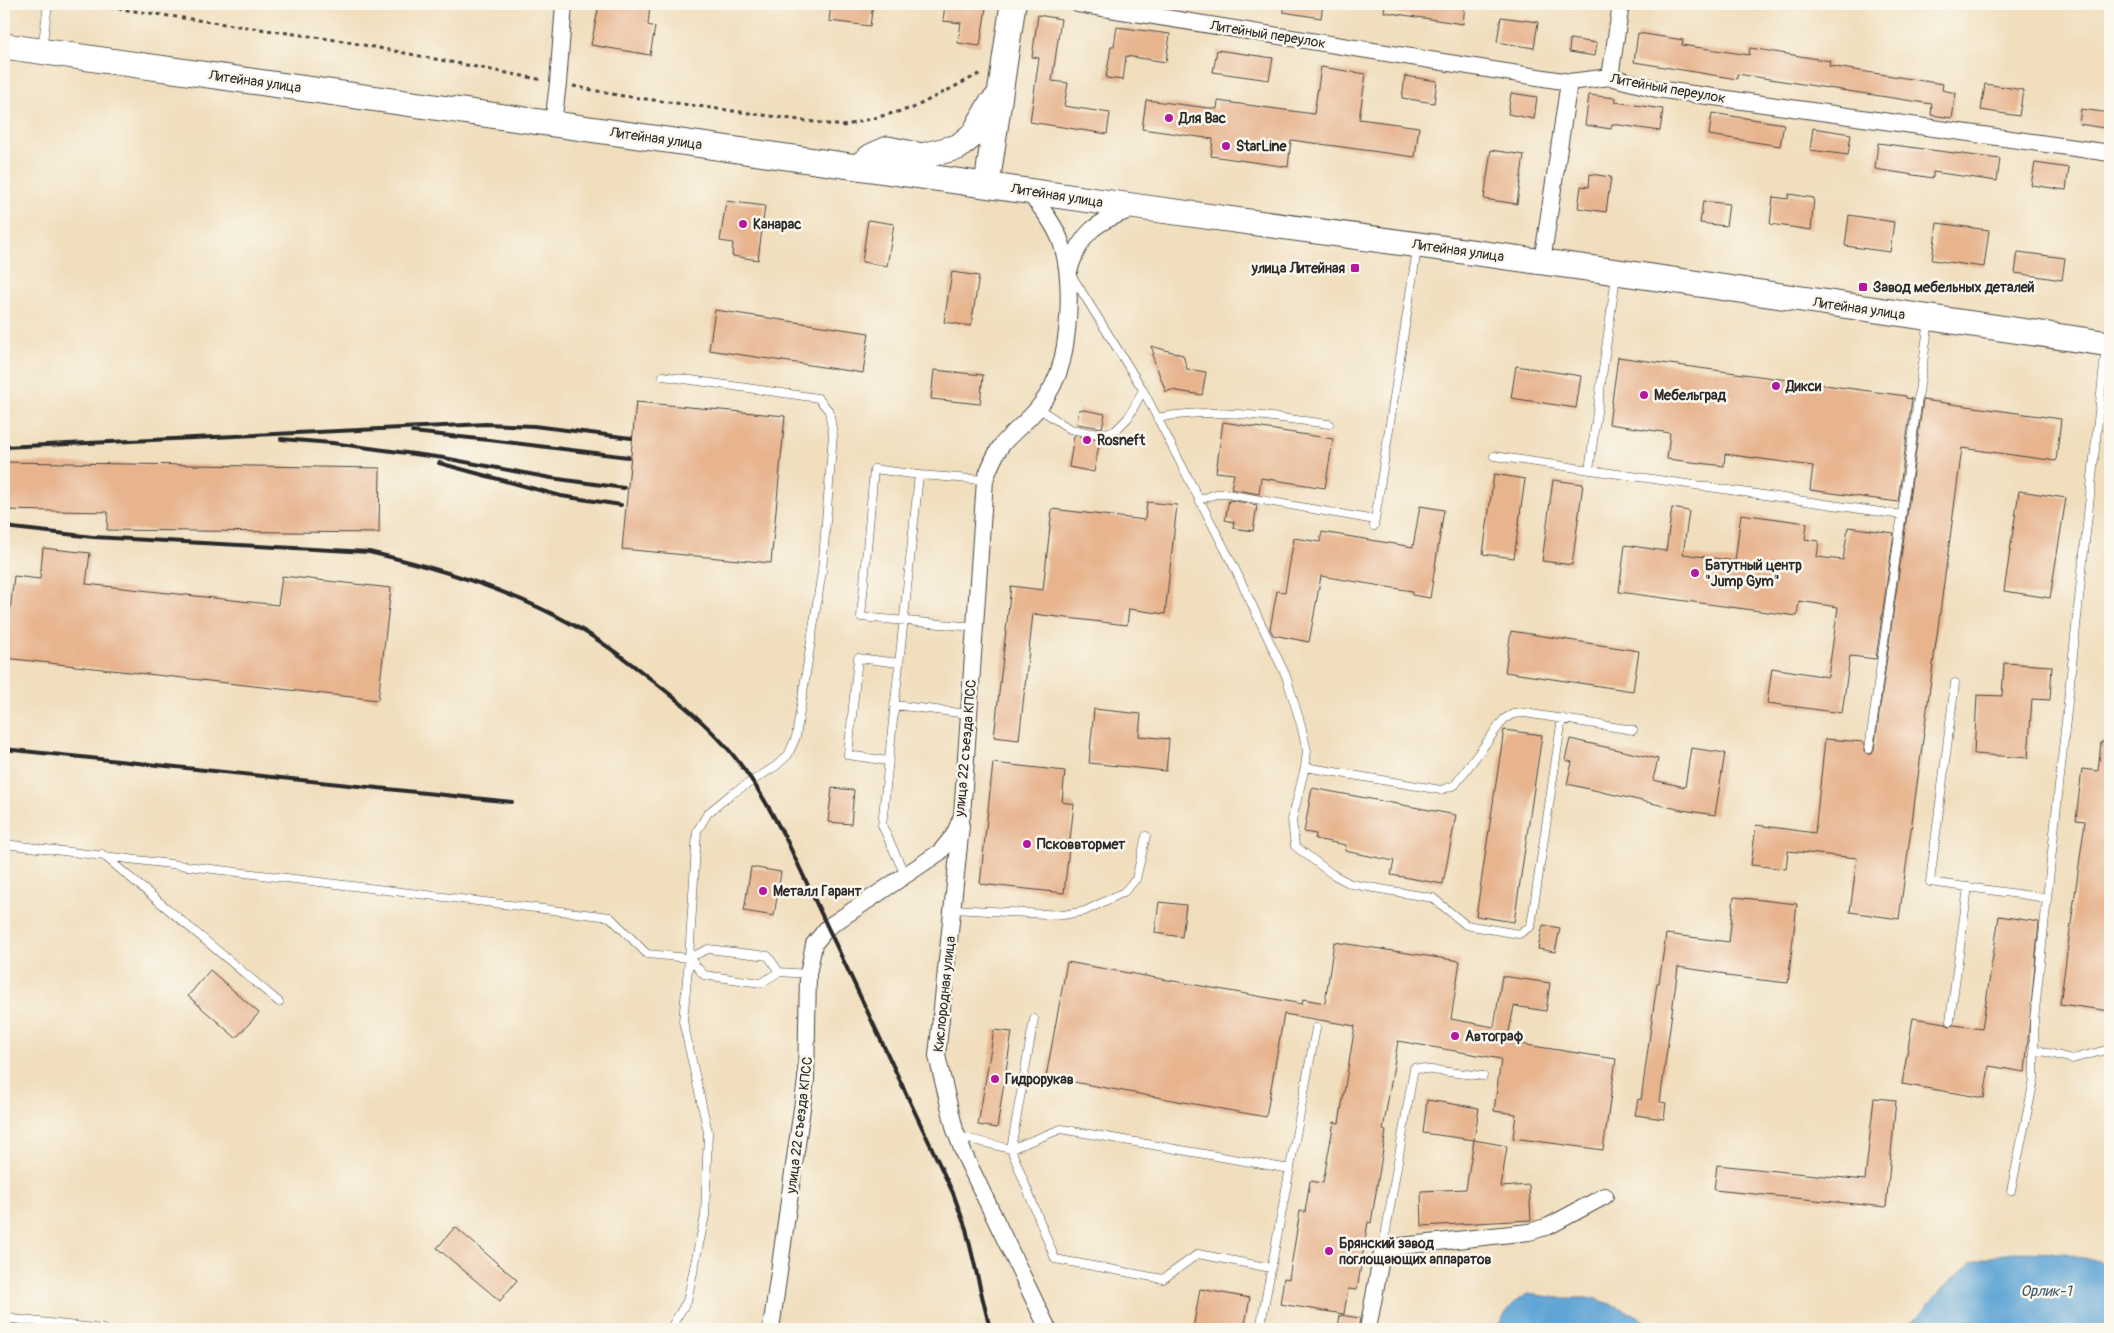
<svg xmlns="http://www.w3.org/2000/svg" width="2114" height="1333" viewBox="0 0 2114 1333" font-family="Pangolin,sans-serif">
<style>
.water{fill:#60a5d5;stroke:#466880}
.building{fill:#e7b48e}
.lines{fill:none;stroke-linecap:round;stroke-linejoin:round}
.lane-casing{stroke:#494641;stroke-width:9}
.street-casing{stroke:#494641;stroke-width:18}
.primary-casing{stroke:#494641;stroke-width:27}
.path{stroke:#494641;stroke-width:3;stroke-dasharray:4 4;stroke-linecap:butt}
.lane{stroke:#fff;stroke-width:8}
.street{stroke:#fff;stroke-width:16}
.primary{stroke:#fff;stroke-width:25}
.rail{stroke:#2b2b2b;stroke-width:4}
.poi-dot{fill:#b5179e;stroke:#fbf7ec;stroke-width:2}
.labels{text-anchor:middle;stroke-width:5;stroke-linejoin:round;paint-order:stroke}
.street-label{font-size:14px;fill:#2b2b2b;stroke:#fbf7ec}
.poi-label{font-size:14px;font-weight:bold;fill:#2b2b2b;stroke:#fbf7ec;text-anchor:start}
.water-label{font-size:15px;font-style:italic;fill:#405c6f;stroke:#fbf7ec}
</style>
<rect width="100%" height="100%" fill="#fbf7ec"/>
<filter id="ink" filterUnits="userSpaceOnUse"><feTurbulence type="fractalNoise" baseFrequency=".02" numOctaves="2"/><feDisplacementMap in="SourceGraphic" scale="10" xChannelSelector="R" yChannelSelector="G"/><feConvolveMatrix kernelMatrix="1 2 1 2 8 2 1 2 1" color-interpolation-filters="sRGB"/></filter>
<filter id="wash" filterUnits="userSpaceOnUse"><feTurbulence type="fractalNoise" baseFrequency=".0096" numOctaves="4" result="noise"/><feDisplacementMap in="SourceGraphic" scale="20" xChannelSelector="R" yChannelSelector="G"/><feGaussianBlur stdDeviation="1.12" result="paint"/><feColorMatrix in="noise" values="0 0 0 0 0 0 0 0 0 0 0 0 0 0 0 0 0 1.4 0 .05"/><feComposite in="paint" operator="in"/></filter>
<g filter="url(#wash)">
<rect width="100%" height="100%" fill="#f0debd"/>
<path class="water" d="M2011,1252L2065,1253L2110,1265V1329H1901L1917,1318L1944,1287L1972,1262Z
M1528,1294L1559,1298H1593L1624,1309L1658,1329H1496C1503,1316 1513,1300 1528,1294Z"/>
<g id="blocks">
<path class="building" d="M599,4H650L648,25L655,27L650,55L591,45Z
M831,4H873L870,26L829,21Z
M945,4L986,8L980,46L958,43L961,23L943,21Z
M1283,4H1323L1321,18L1283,12Z
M1385,4H1465L1463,24L1384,12Z
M1038,15L1061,19L1052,81L1068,83L1064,106L1110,113L1107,134L1030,122L1039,58L1032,57Z
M1501,17L1538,22L1534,48L1497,42Z
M1117,27L1170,34L1166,62L1126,56L1123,80L1106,78L1111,46H1114Z
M1638,33L1683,40L1682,45L1749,55L1750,48L1830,61L1829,66L1943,84L1942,90L1956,93L1952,118L1931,115L1932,104L1737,74V79L1634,62Z
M1570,39L1597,43L1595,56L1569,52Z
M1217,50L1273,58L1269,80L1213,72Z
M1321,67L1366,74L1359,119L1419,127L1415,157L1291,140L1288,167L1211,156L1213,139L1142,129L1146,100L1217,109L1218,101L1314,114Z
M1405,76L1437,81L1434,103L1402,98Z
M1985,84L2023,90L2019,116L1981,110Z
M1511,93L1537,97L1534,119L1508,114Z
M1589,95L1616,98L1615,102L1663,109L1660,131L1612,124L1611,129L1585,125Z
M2081,109L2110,113V129L2079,124Z
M1712,113L1784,124L1780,146L1709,135Z
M1813,128L1851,134L1848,155L1810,150Z
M1878,143L2000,159L1997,181L1933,172V178L1875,169Z
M1491,150L1524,155L1517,204L1484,199Z
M2035,163L2069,168L2066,190L2031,185Z
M1590,174L1611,177L1606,212L1578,208L1581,186L1589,187Z
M1789,194L1814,198L1811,230L1770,224L1773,197L1788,199Z
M726,201L765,206L758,260L732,256L733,243L720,241Z
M1703,201L1729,204L1726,226L1700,223Z
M1849,215L1894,222L1890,252L1845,246Z
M868,220L894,224L887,266L862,262Z
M1937,223L1989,230L1984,267L1932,260Z
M2018,252L2065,258L2062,280L2015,273Z
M952,272L979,276L971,326L944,322Z
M715,310L869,333L863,373L709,350Z
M1151,346L1183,355L1187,369L1206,372L1202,395L1171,390L1166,392L1152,355L1154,354Z
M1618,357L1906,396V398L1912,399L1898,502L1810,490L1813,466L1725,454L1724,466L1667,459L1670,433L1609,424Z
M1516,366L1581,376L1576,408L1511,398Z
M934,370L983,375L980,404L931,399Z
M1923,400L2061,419L2056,461L1962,448L1899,919L1850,912L1857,858L1788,851L1786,869L1751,865L1756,825L1815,833L1825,739L1864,742V751L1868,754H1872L1874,750Z
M636,402L785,416L771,563L622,549Z
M1079,409L1105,414L1102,428L1077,424Z
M1223,422L1333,439L1325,488L1261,478L1259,494L1231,489L1234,474L1216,472Z
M1074,436L1100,439L1094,472L1069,467Z
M4,462L380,468L379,533L107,530L108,512L4,510Z
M1494,474L1525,479L1514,558L1483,554Z
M1553,480L1583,484L1572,565L1542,561Z
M2019,491L2066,498L2050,598L2004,591Z
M1229,500L1257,505L1253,531L1233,528L1234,522L1225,520Z
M1147,502L1177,505L1165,614L1129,609L1127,625L1033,614L1019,740L994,737L1011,586L1043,590L1052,509L1145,520Z
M1420,506L1444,510L1430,598L1412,595V591L1321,576L1309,642L1273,635L1270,629L1277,591L1285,592L1294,538L1320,542L1322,532L1413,547Z
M1672,508L1689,511L1683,554L1735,561L1741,514L1807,523L1805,539L1819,541L1817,557L1843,560L1848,527L1894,533L1876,659L1850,656L1842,713L1767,703L1772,668L1828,677L1838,607L1799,601L1797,616L1619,592L1625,545L1666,551Z
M43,548L90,553L86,584L278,605L282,576L391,588L378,700L5,658L14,576L40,579Z
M1511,631L1639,651L1633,691L1505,672Z
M2004,663L2052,666L2050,700L2032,699L2028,758L1974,754L1977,695L2002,696Z
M1094,709L1141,714L1139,736L1169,739L1166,771L1089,763Z
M1504,730L1542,735L1514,922L1476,916Z
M1570,739L1658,759L1653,780L1685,787L1691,748L1725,753L1715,815L1682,810L1567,784L1572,762L1565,760Z
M2101,742L2110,743V1011L2060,1004L2085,821L2076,820L2082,769L2098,771Z
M993,763L1065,771L1062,802L1074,804L1064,893L980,884Z
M832,788L854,790L851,824L828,822Z
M1312,788L1456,815L1443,884L1391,875L1394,861L1345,851L1346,845L1315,839L1316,834L1304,832Z
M751,867L781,872L774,916L744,911Z
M1734,897L1797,904L1788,983L1726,976V974L1678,967L1660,1102L1666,1103L1664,1119L1635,1115L1638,1099L1641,1100L1657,983H1659L1666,934L1729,942Z
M1159,902L1186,905L1182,937L1155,933Z
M1999,916L2039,922L2025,1072L1989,1066L1984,1098L1902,1084L1913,1018L1945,1023L1949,1026L1954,1025L1982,1029Z
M1543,925L1560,928L1555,952L1538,949Z
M1334,942L1460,961L1451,1019L1494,1027L1502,976L1550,983L1546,1011L1514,1006L1507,1042L1616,1059L1603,1150L1513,1138L1516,1114L1494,1111L1501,1059L1398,1041L1383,1130L1386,1131L1371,1223L1368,1222L1357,1290L1348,1289L1344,1314L1280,1304L1284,1278L1289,1279L1300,1211L1305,1212L1310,1181L1323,1183L1334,1122L1339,1123L1355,1026L1284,1014L1266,1117L1046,1077L1067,962L1302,1004L1303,999L1325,1003Z
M210,970L259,1013L236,1038L188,996Z
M994,1030L1012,1032L997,1128L978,1125Z
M1874,1098L1896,1100L1886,1207L1714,1190L1717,1165L1865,1180Z
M1427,1100L1479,1108L1474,1140L1423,1133Z
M1474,1140L1507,1146L1501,1187L1529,1185L1531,1220L1422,1226L1421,1191L1466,1189Z
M455,1227L517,1280L500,1301L437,1248Z
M1200,1289L1250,1298L1244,1329H1193Z
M1340,1315L1360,1318L1358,1329H1338Z"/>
</g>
</g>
<g filter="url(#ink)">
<use href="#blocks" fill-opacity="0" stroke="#494641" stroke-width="1"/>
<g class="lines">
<defs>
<path id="lane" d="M42,49L48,4
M663,376L818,398L829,411L833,435L822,571L796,737L788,755L776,766L730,795L708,813L697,831L689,958L683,1021L708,1132L705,1216L687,1301L670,1329
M1143,390L1234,567L1286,676L1301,725L1307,751L1305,767L1292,820L1295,846L1332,874L1351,884L1433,898L1466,925L1519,934L1531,926L1562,718
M1038,408L1070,429L1098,434L1115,431L1128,418L1143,390L1072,276
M1157,418C1214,407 1272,417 1329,424
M1494,456L1902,515
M1589,470L1616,276
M919,475L874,469L861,617L975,627
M1199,500L1216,494H1227L1375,520
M1374,526L1417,249
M1955,683L1930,882L2047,898
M894,705L969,714
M1869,749L1929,320
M888,761L848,755L858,658L899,663
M1305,767L1441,790L1455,785L1504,719L1513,714L1525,713L1633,730
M4,844L610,917L647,954L689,958L708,949L768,956L779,972
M102,854L279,1002
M905,875L882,825L919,475L985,480
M953,909L1063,915L1085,911L1124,892L1136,879L1146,836
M689,958L704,975L761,983L779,972L808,974
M1950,1021L1968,887
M2034,1049L2072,1059L2110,1049
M4,1079L5,1062
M957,1136L1011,1149L1034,1019
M2011,1191L2034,1080V1020L2106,346
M1383,1248L1414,1068L1483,1076
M1271,1268L1198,1254L1163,1279L1055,1259L1011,1149L1061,1129L1290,1169
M4,1318L103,1329
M1260,1329L1316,1028"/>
<path id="street" d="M1078,4L1569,82L1610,77L1657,89L2110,153
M1610,77L1621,4
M553,124L558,83L564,4
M1542,262L1569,82
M1069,271C1081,232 1095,222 1133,209
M961,826L937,1056L955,1130L964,1154L1048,1329
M771,1329L806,1080L808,974L814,944L828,927L940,852L954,835L962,816L985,480C989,469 994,456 1001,446C1012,432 1027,422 1038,408C1049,395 1058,377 1062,361C1070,326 1073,270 1059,237C1051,219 1039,205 1026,190
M1368,1329L1383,1248L1529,1232L1549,1226L1605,1196"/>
<path id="primary" d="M4,46L1139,207L1617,272L2110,344
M859,166L872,156L888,149L922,156L958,147L974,134L990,105L996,99
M987,184L1013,4"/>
</defs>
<use href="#lane" class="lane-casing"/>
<use href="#street" class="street-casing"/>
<use href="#primary" class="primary-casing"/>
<path class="path" d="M86,4L343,41L543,80
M573,86L617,95L843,126L913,108L983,72"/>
<use href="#lane" class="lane"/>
<use href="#street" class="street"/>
<use href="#primary" class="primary"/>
<path class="rail" d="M412,432L489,440L628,457
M281,439L332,443L444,458L551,478L624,488
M4,447L486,424L534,426L631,438
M439,463L561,496L621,505
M4,527L93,537L369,552C439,568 513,591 575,626C602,641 628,661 652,680C683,704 714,730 737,760C757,785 772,813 787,841L953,1193L966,1229L990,1329
M4,749L512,802"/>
</g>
</g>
<g class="poi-dot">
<circle cx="1169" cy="118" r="5"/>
<circle cx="1226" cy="146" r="5"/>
<circle cx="743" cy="224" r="5"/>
<rect x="1350" y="263" width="10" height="10" rx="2.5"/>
<rect x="1858" y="282" width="10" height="10" rx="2.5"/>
<circle cx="1776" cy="386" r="5"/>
<circle cx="1644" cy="395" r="5"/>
<circle cx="1087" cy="440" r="5"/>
<circle cx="1695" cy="573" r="5"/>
<circle cx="1027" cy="844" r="5"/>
<circle cx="763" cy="891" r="5"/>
<circle cx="1455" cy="1036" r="5"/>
<circle cx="995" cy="1079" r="5"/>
<circle cx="1329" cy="1251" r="5"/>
</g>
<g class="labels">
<g class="street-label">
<text transform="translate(1268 34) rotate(9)" y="5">Литейный переулок</text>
<text transform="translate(255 81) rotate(8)" y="5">Литейная улица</text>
<text transform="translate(1668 88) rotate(10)" y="5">Литейный переулок</text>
<text transform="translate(656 138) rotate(8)" y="5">Литейная улица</text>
<text transform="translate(1057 195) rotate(9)" y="5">Литейная улица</text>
<text transform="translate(1458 250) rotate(8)" y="5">Литейная улица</text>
<text transform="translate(1859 308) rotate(8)" y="5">Литейная улица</text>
<text transform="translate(965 748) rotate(-85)" y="5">улица 22 съезда КПСС</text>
<text transform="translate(944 994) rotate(-84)" y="5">Кислородная улица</text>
<text transform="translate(799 1125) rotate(-83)" y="5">улица 22 съезда КПСС</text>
</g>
<g class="poi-label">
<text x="1179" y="123">Для Вас</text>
<text x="1236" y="151">StarLine</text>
<text x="753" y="229">Канарас</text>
<text x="1345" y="273" text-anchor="end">улица Литейная</text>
<text x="1873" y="292">Завод мебельных деталей</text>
<text x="1786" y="391">Дикси</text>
<text x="1654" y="400">Мебельград</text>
<text x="1097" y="445">Rosneft</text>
<text x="1705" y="570">Батутный центр<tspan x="1705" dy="16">"Jump Gym"</tspan></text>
<text x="1037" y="849">Псковвтормет</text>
<text x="773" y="896">Металл Гарант</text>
<text x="1465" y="1041">Автограф</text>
<text x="1005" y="1084">Гидрорукав</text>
<text x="1339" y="1248">Брянский завод<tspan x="1339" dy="16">поглощающих аппаратов</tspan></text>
</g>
<g class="water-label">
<text x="2046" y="1296">Орлик-1</text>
</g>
</g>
<rect width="2114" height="1333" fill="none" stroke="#fbf7ec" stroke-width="20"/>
</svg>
